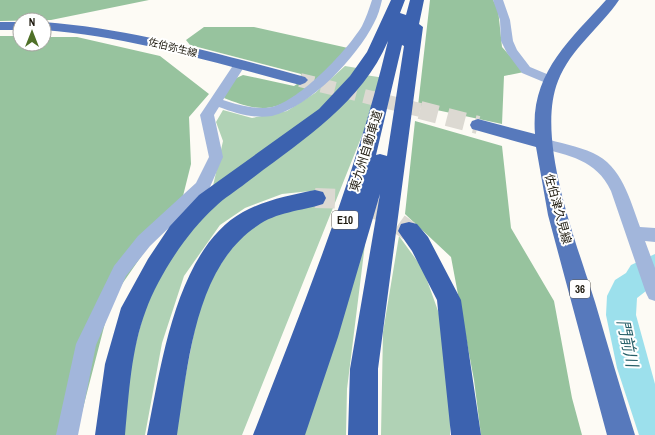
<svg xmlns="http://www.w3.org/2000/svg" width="655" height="435" viewBox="0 0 655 435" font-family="'Archivo Narrow','Noto Sans JP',sans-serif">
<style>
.green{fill:#b0d2b5}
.forest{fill:#97c39e}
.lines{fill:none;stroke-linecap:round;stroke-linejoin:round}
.river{fill:#9ce0ec;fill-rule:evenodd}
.major-tunnel-far1{stroke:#dcd9d2;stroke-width:14;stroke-dasharray:14 8;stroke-linecap:butt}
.major-tunnel{stroke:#dcd9d2;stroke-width:18;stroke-dasharray:18 10;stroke-linecap:butt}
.highway-tunnel{stroke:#dcd9d2;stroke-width:20;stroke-dasharray:20 10;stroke-linecap:butt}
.minor{fill:#a2b6db;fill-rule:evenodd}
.major{fill:#5779bc;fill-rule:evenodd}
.highway{fill:#3c62af;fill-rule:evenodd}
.labels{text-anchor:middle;stroke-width:4;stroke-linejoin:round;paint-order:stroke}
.far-street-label{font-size:10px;fill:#1e1a0f;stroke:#fff}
.shield{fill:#fff;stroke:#625f57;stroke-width:1}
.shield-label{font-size:11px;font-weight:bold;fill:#1e1a0f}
.street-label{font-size:12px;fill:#1e1a0f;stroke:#fff}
.near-water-label{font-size:16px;font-style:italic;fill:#275f68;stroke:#fff}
</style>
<rect width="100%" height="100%" fill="#fdfbf5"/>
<path class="green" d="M345,66L357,68L332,99L302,125L213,186L223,141L216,122L223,110L252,118L287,111L315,93Z
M365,75L385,78L242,435H174L196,322L207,284L245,229L280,211L321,202L320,190L282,194L245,208L220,225L184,276L162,343L145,435H121L123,392L147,301L169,256L217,200Z
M366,236L347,389L346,435H301Z
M399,236L423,269L442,322L451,365L450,435H381L383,332Z"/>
<path class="forest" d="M0,0H149L51,20L0,21Z
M430,0H493L498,9L502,47L524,72L504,76L502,124L418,106Z
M204,27H254L348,48C328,68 296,106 266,108C252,109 237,103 224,98L232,80L243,75L294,86L300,82L301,74L190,45L186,40Z
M0,36H20V44H44V37H77L160,56L209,94L189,117L191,164L183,196L111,300L76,435H0Z
M415,121L502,146L511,228L554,301L572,398L582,435H481L474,380L451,257L405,214Z"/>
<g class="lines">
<path class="river" d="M655,254V281L651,283L646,291L637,298L636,315L655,384V435H639L617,368L606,315L607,296L615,280L626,273L631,265Z"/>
<path class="major-tunnel-far1" d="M300,80L424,111"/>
<path class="major-tunnel" d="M420,110L478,125"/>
<path class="highway-tunnel" d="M315,198L347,199L381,211L409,231"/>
<path class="minor" d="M372,0H382C380,8 378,16 374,23C357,57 310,107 272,116C254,119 235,113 219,107L214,115L223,157L210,187L207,191L150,246L126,276L96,345L78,435H56L76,344L114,266L138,236L196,183L209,157L200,115L236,61L240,60L246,64L223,100C238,105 256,110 272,107C300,100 347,51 362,26C366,18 369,9 372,0Z
M493,0H503L510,20L513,41L517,50L530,67L554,77L556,80L554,83H546L522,73L507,53L501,41L500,20Z
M543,138C559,143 578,146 593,153C622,166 630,200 640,227L655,228V242L645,241L655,268V301L649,299L646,293L611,191C596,159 569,156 538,147L536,143L538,139Z"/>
<path class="major" d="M606,0H619C600,28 571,48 558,81C535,139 577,244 595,302C608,346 621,391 635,435H607L548,215L536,147L472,129L470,125L472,121L478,119L535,134C530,74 569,41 606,0Z
M0,22H20V30H0Z
M44,22C134,29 219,54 305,77L308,80L305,83L300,85C215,63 132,37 44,30Z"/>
<path class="highway" d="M391,0H405L400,13L406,15L410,0H424L419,24L423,27L378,369V435H348L350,369L380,194L338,337L305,435H253C303,306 356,176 388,41C361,105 298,143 246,183C236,191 224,198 215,207C187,232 159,275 146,310C131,349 129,394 125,435H95L105,364L121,308L148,259L170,226L199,195L319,109L350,76L367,52ZM402,45L404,46L387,156L380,154L376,155Z
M315,190L323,192L326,198L323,204C301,211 276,212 257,226C194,268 188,367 177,435H147C161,367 176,249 243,212C265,200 291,195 315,190Z
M409,222L417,224L428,237L461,300L481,435H451L437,300L412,251L398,231L401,224Z"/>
</g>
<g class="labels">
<g class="far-street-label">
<text transform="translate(173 47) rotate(14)" y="4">佐伯弥生線</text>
</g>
<g class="shield">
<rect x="332" y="211" width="26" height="18" rx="3"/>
<rect x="570" y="280" width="20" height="18" rx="3"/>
</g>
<g class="shield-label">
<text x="345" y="224">E10</text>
<text x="580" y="293">36</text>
</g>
<g class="street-label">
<text transform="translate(366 151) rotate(-73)" y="4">東九州自動車道</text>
<text transform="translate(558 209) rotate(75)" y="4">佐伯津久見線</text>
</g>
<g class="near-water-label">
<text transform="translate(628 343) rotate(78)" y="6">門前川</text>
</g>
</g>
<g transform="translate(32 32)"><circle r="19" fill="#ffffff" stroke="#a5a39f"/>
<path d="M0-3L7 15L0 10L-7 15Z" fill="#4f7028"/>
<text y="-6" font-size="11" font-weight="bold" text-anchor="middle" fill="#1e1a0f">N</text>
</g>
</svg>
